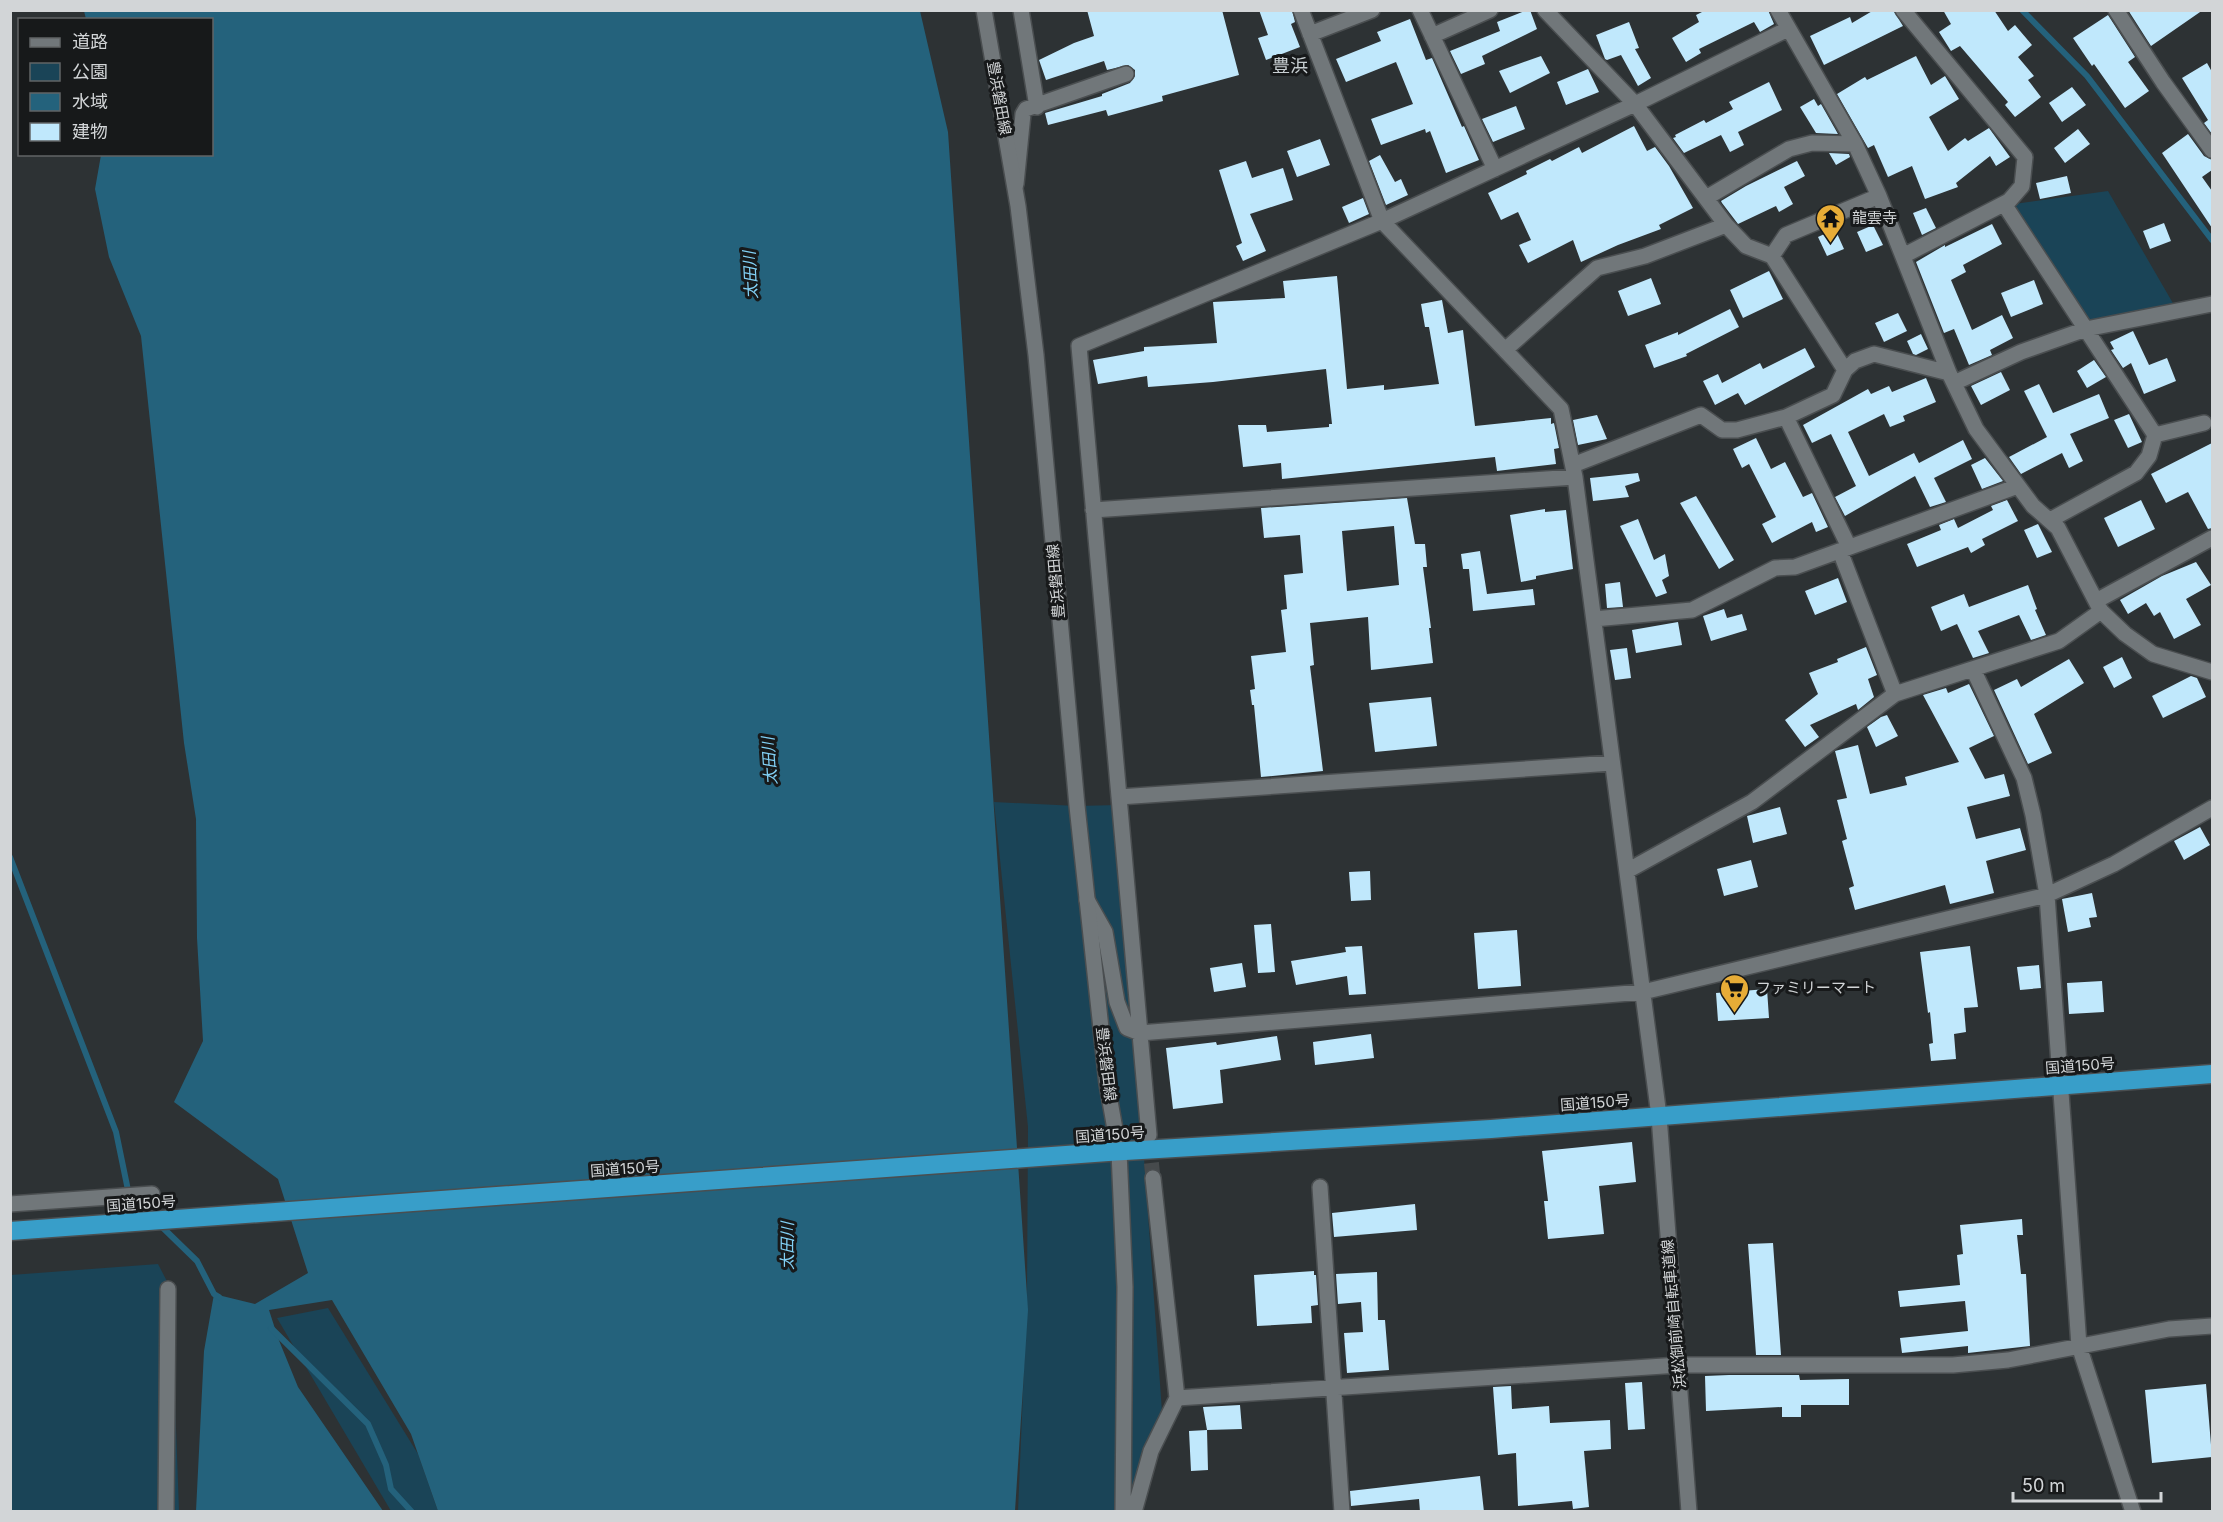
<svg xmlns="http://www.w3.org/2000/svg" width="2223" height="1522" viewBox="0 0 2223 1522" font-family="Inter,'Noto Sans JP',sans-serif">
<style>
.green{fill:#1a4457}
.water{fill:#24627c}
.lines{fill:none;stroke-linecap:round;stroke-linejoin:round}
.stream{stroke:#24627c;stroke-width:6}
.building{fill:#c0e8fc;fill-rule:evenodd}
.street-tunnel{stroke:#464a4c;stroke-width:15;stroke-dasharray:15 8;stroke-linecap:butt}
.street-casing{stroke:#4a4e50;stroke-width:18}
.secondary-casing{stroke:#4a4e50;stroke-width:18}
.highway-casing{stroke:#4a4e50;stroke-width:21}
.street{stroke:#71777a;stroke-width:15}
.secondary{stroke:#71777a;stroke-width:15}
.highway{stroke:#389ec9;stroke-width:18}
.labels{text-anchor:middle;stroke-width:6;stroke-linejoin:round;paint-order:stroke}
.street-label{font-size:15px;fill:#d2d5d7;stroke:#17191a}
.poi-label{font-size:15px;fill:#d2d5d7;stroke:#17191a;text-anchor:start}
.water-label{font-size:16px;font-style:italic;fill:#82d1f6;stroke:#17191a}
.quarter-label{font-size:18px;fill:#c8cfd2;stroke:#17191a}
</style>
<rect width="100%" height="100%" fill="#2d3234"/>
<path class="green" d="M2108,191L2174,305L2089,323L2014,204Z
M994,802L1077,806L1119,805L1163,1426L1138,1511H1018L1027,1296L1028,1127Z
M158,1264L171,1289L179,1511L11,1512V1275Z
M328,1308L418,1454L438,1511H391L277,1318Z"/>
<path class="water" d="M84,11H920L948,132L1028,1310L1015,1511H438L411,1434L332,1300L269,1310L278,1338L298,1387L383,1511H196L204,1351L214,1294L255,1304L308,1273L278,1179L174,1102L203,1041L197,938L196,819L184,743L141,336L109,257L95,189L101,155L212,154V20L86,19Z"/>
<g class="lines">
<path class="stream" d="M2022,10L2087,76L2212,240
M10,857L116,1132L129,1195L150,1216
M160,1225L197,1261L214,1294L219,1297
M271,1328L368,1424L386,1465L391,1489L412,1512"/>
</g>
<path class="building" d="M1087,10H1222L1239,75L1162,96L1163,101L1108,116L1106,110L1048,125L1045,113L1102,96V94L1130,83L1135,76V70L1128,65L1107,70L1104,61L1046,80L1039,60L1074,43L1094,36Z
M1259,10H1292L1295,22L1291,24L1300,47L1266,60L1258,38L1268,35Z
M1527,10H1530L1537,29L1482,56L1485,64L1461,74L1450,51L1500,31L1497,22Z
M1706,10H1768L1774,24L1760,32L1754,22L1699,49L1701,53L1686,62L1672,38L1699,22L1696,15Z
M1874,10H1893L1903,26L1824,65L1810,36L1850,17L1852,23Z
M1943,10H1994L2008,31L2015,25L2032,45L2018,57L2034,76L2028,80L2041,97L2015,117L2005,105L2008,102L1960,46L1951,51L1939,32L1951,24Z
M2128,10H2203L2151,46Z
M2108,15L2135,57L2128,62L2149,91L2125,108L2094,64L2092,66L2073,38Z
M1410,19L1426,60L1432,58L1462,127L1464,126L1479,160L1446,173L1430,131L1426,133L1425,129L1381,145L1371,119L1413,104L1396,62L1346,82L1336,59L1381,41L1377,32Z
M1629,22L1639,48L1635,49L1651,78L1638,86L1621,55L1607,60L1605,59L1596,35Z
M1541,56L1550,73L1510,93L1499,71Z
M1916,56L1931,85L1945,76L1959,99L1929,117L1948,151L1965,138L1968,141L1989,128L2010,157L1996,166L1990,156L1956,183L1958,187L1925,199L1912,166L1888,177L1874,145L1868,148L1837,94L1865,77L1867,80Z
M2207,63L2212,72V134L2204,123L2208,120L2182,78Z
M1588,69L1599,92L1566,105L1557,82Z
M1769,82L1782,110L1738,132L1744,145L1730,152L1721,135L1684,153L1673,138L1676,137L1675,135L1704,120L1706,123L1733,109L1729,102Z
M2072,87L2086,105L2062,122L2049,103Z
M1814,99L1818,106L1821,104L1838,134L1816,133L1800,107Z
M1516,106L1525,129L1493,142L1482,119Z
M1634,126L1647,151L1655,147L1669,166L1693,208L1659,225L1661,229L1618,245L1581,262L1573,240L1528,263L1519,245L1531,240L1518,212L1501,220L1488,193L1527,174L1526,171L1550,159L1552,161L1579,147L1582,153Z
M2078,129L2090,144L2065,163L2054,148Z
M2188,134L2204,156L2212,160V170L2202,177L2212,191V228L2162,153Z
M1320,139L1330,165L1297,177L1287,151Z
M1829,153L1849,154L1850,157L1836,165Z
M1380,155L1395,182L1401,179L1408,195L1386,205L1369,161Z
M1246,161L1252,178L1283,168L1293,200L1250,214L1266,251L1243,261L1236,246L1242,243L1219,170Z
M1797,161L1805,176L1784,187L1793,204L1779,212L1776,206L1738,224L1722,203L1721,201L1746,186Z
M2067,176L2071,193L2040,199L2036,183Z
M1363,198L1369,214L1349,223L1342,207Z
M1926,208L1936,228L1922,235L1913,213Z
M2164,223L2171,241L2150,249L2143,231Z
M1992,224L2002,244L1963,265L1966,272L1951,280L1972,330L2002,315L2013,338L1990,350L1992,355L1969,365L1954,329L1944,333L1916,262L1945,245V247Z
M1873,225L1883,245L1866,252L1857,232Z
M1835,229L1844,249L1827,256L1818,237Z
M1769,271L1783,299L1743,318L1730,290Z
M1337,276L1347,389L1384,385V390L1439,384L1429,327H1425L1421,304L1442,300L1448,333L1463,330L1475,426L1551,418V424L1554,423L1559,448L1554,449L1556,464L1497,471L1495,457L1282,479L1281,463L1243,467L1238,425H1266L1267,432L1329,427V424H1332L1326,369L1213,382L1148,387L1147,376L1098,384L1093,360L1144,351V347L1217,343L1213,302L1285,298L1283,281Z
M1651,278L1661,304L1628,316L1618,291Z
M2034,280L2043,304L2011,317L2001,293Z
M1730,309L1739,327L1686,354L1687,356L1654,368L1645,345L1678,332V335Z
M1898,313L1907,331L1884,342L1875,323Z
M2133,331L2149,365L2167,358L2176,381L2144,394L2131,363L2123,368L2111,350L2114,349L2110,342Z
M1921,334L1928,349L1916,355L1913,354L1907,341Z
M1805,348L1815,367L1745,405L1738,393L1715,405L1703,381L1718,374L1722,383L1760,363L1763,369Z
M2094,360L2106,377L2087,388L2077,371Z
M2001,372L2010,390L1981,405L1971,386Z
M1926,378L1936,402L1903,416L1905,421L1890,427L1884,414L1848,432L1869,476L1914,453L1919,463L1963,440L1972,459L1934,478L1946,502L1930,507L1915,476L1845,516L1835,497L1856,486L1831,434L1812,443L1803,425L1868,389L1871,394L1889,386L1892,392Z
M2039,384L2053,413L2099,394L2109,418L2070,434L2083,461L2069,468L2062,453L2021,474L2009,457L2047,437L2024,391Z
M2129,414L2142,442L2128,448L2114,420Z
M1597,415L1607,439L1578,445L1573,420Z
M1756,438L1771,469L1785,462L1803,497L1812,493L1828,527L1816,532L1812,522L1772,543L1762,524L1776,517L1749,464L1742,468L1733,449Z
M2212,443V528L2208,529L2188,492L2166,503L2151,474Z
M1985,458L2003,481L1982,489L1971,465Z
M1638,473L1640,481L1625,486L1629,497L1593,501L1590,478Z
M1696,496L1734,560L1719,569L1680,503Z
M1407,498L1415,544H1425L1427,567H1423L1431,628H1429L1433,663L1371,670L1368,617L1310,623L1314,665L1310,666L1323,771L1261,777L1254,705H1252L1250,690L1255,689L1251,656L1286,652L1281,610L1287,609L1284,575L1303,573L1300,535L1264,538L1261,508ZM1394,526L1399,585L1347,591L1342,531Z
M2007,500L2018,521L1982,539L1985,545L1971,553L1968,547L1917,567L1907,544L1941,530L1939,525L1954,519L1958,528L1993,510L1991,506Z
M2141,500L2155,529L2118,547L2104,518Z
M1545,509V512L1566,510L1573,569L1536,576V579L1521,582L1510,515Z
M1638,519L1654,560L1665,554L1669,576L1662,580L1667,593L1656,597L1620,526Z
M2038,524L2052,552L2037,558L2024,530Z
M1480,551L1487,594L1533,589L1535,605L1473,611L1469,569H1463L1461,554Z
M2196,562L2211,585L2186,599L2201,625L2174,639L2160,612L2154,616L2146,603L2128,614L2120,600L2162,576Z
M1838,578L1847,602L1815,615L1805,591Z
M1620,582L1623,607L1607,608L1605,584Z
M2028,585L2037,609L2035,610L2046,635L2031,640L2019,615L1978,631L1989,653L1973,658L1957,624L1941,631L1931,607L1964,594L1969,607Z
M1724,609L1727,618L1742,614L1747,630L1711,641L1703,616Z
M1678,622L1682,645L1636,653L1632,630Z
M1866,647L1877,675L1868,679L1874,697L1858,710L1856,704L1810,725L1819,737L1805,747L1785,720L1818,694L1809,673L1838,662L1837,659Z
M1627,648L1631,678L1615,680L1610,650Z
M2122,657L2132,678L2114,688L2103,667Z
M2069,659L2084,683L2034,714L2052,753L2028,764L1994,690L2017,679L2021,687Z
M2191,676L2197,678L2206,697L2163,718L2152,696Z
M1969,684L1994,736L1969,748L1985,779L2004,774L2010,796L1967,807L1976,839L2020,828L2026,850L1986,861L1994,893L1950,904L1945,885L1855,910L1849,888L1854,886L1842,841L1847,839L1837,800L1847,798L1835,751L1858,745L1870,794L1907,785L1905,777L1959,762L1923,695L1946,688L1948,693Z
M1431,697L1437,746L1375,752L1369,703Z
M1887,715L1898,736L1876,747L1867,727L1881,717Z
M1780,807L1787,834L1753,843L1747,816Z
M2200,827L2210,845L2184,860L2174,841Z
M1751,860L1758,887L1724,896L1717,869Z
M1370,871L1371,900L1351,901L1349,872Z
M2092,893L2097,917L2089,918L2091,927L2068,932L2062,899Z
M1271,924L1275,972L1258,973L1254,925Z
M1517,930L1521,986L1478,989L1474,933Z
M1362,946L1366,994L1349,995L1347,976L1296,985L1291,961L1346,952L1345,947Z
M1970,946L1978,1007L1964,1008L1966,1032L1954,1034L1956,1059L1931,1061L1929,1044L1933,1043L1930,1012L1928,1013L1920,952Z
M1242,963L1246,987L1214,992L1210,968Z
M2039,965L2041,988L2020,990L2017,967Z
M2102,981L2104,1012L2069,1014L2067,983Z
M1767,989L1769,1018L1718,1021L1716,993Z
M1371,1034L1374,1058L1315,1065L1313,1042Z
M1277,1036L1281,1060L1220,1070L1223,1103L1173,1109L1166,1048L1216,1042L1217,1045Z
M1632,1142L1636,1182L1599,1186L1604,1234L1548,1239L1544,1201H1548L1542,1151Z
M1415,1204L1417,1230L1334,1237L1332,1213Z
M2022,1219L2023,1235H2017L2021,1274H2026L2030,1346L1968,1353V1346L1902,1353L1900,1338L1968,1331L1965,1301L1900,1307L1898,1291L1960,1285L1957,1255L1963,1254L1960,1225Z
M1773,1243L1781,1355H1756L1748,1244Z
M1314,1271V1275H1316L1318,1305L1311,1306L1312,1323L1257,1326L1254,1275Z
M1377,1272L1378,1320H1385L1389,1370L1347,1373L1344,1333L1363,1332L1361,1302L1338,1304L1336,1274Z
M1729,1375H1799L1800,1380L1849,1379V1405H1801V1417H1782V1407L1706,1411L1705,1376Z
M1642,1382L1645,1429L1628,1430L1625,1383Z
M2206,1384L2212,1457L2152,1463L2145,1390Z
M1511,1386L1512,1409L1549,1406L1550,1423L1610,1420L1611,1449L1584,1451L1589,1507L1573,1509L1572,1501L1518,1506L1516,1453L1498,1455L1493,1387Z
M1240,1405L1242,1429L1207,1430L1203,1407Z
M1207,1430L1208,1470L1191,1471L1189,1431Z
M1480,1476L1484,1512H1420L1419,1499L1351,1506L1350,1491Z"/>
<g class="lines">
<path class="street-tunnel" d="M1149,1140L1153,1178"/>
<defs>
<path id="street" d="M1021,10L1037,107
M1301,10L1382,221L1561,409L1575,477L1659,1116
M1420,10L1495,169
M1545,10L1635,104L1726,225L1746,246L1772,256L1845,370
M1778,10L1855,144L1879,196L1949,373L1976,429L2033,506L2058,528L2101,611L2125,634L2153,654L2212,672
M2116,10L2163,82L2212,150
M1310,34L1372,10
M1432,36L1490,10
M1016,184L1023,114L1026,109L1126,74
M1706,198L1789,149L1812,143L1855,144
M2004,204L2155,435L2149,456L2136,473L2050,520
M1772,256L1786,235L1879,196
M1903,256L2009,201L2022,186L2025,157L1903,10
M1505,350L1597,268L1645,256L1726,225
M1954,383L2021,352L2086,329L2212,304
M1786,417L1849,547
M2155,435L2204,423
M1573,465L1701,415L1722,430H1737L1786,417L1833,395L1845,370L1855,361L1874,354L1949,373
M1093,510L1575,477
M1840,551L1895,694
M2096,601L2212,538
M1594,619L1692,610L1775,568L1795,567L2018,486
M1973,669L2024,778L2033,815L2047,895L2079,1346L2133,1512
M1119,797L1612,763
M1627,871L1752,802L1895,694L2059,641L2101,611
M1087,900L1105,932L1117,1002L1127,1028L1140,1033L1643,992L2047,895L2114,864L2212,808
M1149,1135L1079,346L1382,221L1635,104L1788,29
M1119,1152L1125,1287L1123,1512
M1320,1187L1342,1512
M10,1204L152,1194
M1177,1398L1679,1365H1953L2008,1360L2169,1329L2212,1326
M166,1512L168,1289
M1134,1512L1151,1451L1177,1398L1153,1178"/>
<path id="secondary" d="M984,10L1018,206L1036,355L1077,806L1107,1084L1119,1152
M1659,1116L1689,1512"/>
<path id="highway" d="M10,1231L1108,1152L1491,1129L2212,1074"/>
</defs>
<use href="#street" class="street-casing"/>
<use href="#secondary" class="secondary-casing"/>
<use href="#highway" class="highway-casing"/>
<use href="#street" class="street"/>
<use href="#secondary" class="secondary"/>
<use href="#highway" class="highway"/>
</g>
<defs>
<symbol id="temple-pin" viewBox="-11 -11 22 30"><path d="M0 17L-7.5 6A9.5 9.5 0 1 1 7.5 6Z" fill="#e7ac37" stroke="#17191a"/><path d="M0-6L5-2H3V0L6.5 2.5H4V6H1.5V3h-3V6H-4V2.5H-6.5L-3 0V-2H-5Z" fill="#111"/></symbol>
<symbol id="supermarket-pin" viewBox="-11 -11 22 30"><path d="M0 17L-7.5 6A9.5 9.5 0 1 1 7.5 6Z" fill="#e7ac37" stroke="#17191a"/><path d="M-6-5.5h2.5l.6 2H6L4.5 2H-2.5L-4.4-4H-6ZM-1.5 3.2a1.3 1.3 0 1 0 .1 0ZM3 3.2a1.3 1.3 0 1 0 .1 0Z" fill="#111"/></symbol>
</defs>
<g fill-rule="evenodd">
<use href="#temple-pin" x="1814" y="202" width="33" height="45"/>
<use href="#supermarket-pin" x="1718" y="972" width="33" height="45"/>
</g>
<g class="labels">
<g class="street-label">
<text transform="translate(999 98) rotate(80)" y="5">豊浜磐田線</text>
<text transform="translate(1056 581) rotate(-95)" y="5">豊浜磐田線</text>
<text transform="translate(1106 1064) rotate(83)" y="5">豊浜磐田線</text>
<text transform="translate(2080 1066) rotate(-4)" y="5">国道150号</text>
<text transform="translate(1595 1103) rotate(-4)" y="5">国道150号</text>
<text transform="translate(1110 1135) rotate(-4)" y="5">国道150号</text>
<text transform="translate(625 1169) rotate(-4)" y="5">国道150号</text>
<text transform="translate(141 1204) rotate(-4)" y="5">国道150号</text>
<text transform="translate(1674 1314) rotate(-95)" y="5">浜松御前崎自転車道線</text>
</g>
<g class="poi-label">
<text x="1852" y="223">龍雲寺</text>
<text x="1756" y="993">ファミリーマート</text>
</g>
<g class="water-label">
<text transform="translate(750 275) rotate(-93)" y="6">太田川</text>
<text transform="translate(769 761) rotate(-94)" y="6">太田川</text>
<text transform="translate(787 1246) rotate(-90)" y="6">太田川</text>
</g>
<g class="quarter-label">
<text x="1290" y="72">豊浜</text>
</g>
</g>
<rect width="2223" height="1522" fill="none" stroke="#d2d5d7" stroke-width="24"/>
<rect x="18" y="18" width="195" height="138" fill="#17191a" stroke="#626466" stroke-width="1.5"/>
<rect x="30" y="38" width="30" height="9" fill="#71777a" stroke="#626466" stroke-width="1.5"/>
<text x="72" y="48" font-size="18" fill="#d2d5d7">道路</text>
<rect x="30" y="63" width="30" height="18" fill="#1a4457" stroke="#626466" stroke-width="1.5"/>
<text x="72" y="78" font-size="18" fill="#d2d5d7">公園</text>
<rect x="30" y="93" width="30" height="18" fill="#24627c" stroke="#626466" stroke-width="1.5"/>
<text x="72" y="108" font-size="18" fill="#d2d5d7">水域</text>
<rect x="30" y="123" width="30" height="18" fill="#c0e8fc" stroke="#626466" stroke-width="1.5"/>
<text x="72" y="138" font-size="18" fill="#d2d5d7">建物</text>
<path d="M2013 1492v9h148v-9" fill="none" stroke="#d2d5d7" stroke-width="3"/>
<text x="2022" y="1492" font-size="18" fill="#d2d5d7" stroke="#17191a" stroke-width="4.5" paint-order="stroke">50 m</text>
</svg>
